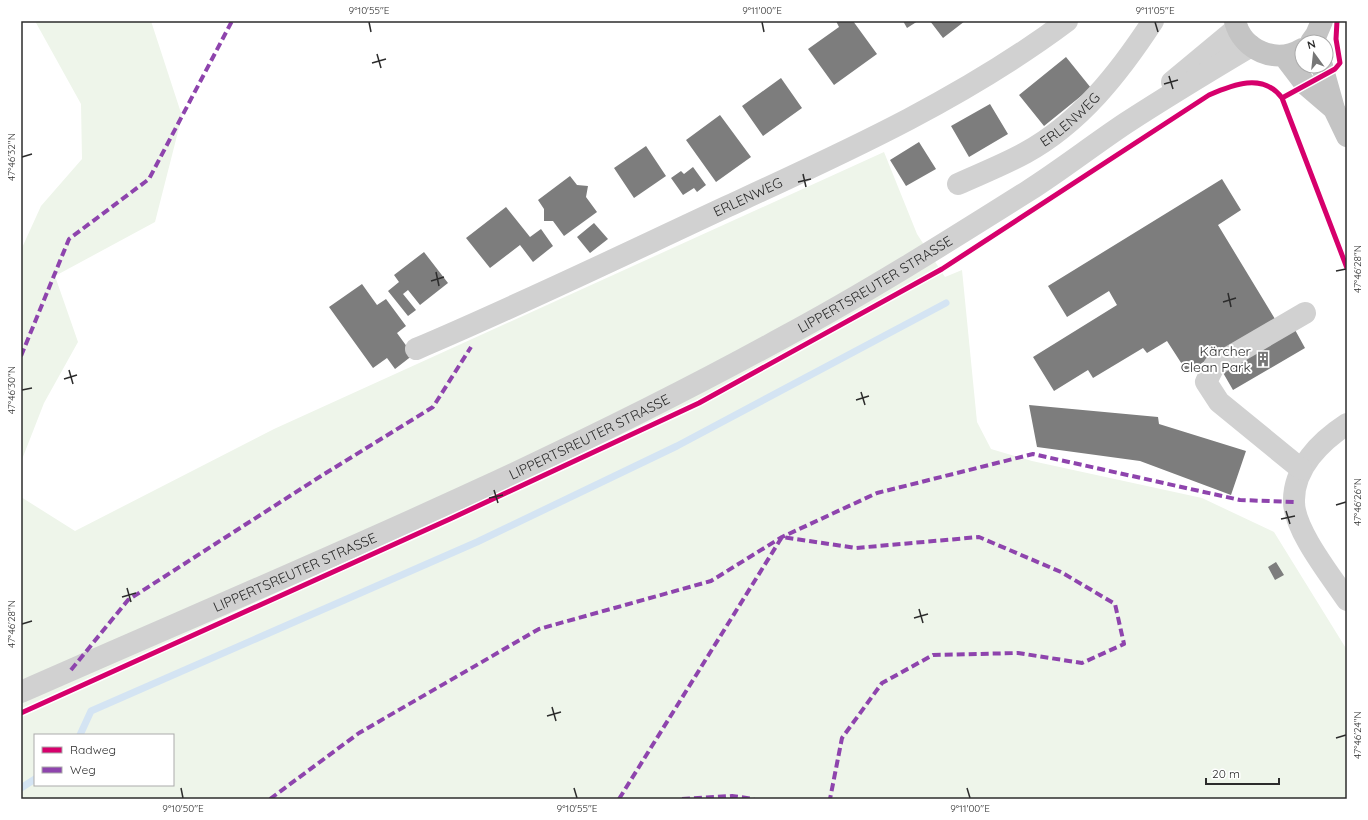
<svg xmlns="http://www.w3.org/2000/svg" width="1368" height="820" viewBox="0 0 1368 820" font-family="Quicksand,sans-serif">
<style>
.green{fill:#eef5ea;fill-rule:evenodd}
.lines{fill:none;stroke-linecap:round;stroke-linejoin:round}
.stream{stroke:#d4e4f3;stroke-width:7}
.building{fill:#7d7d7d}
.minor{stroke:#d1d1d1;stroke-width:22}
.major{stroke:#c4c4c4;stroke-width:22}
.quiet{stroke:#8e44ad;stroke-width:4;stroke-dasharray:8 4;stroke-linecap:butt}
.cycleway-casing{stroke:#fff;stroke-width:8}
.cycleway{stroke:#d6006c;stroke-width:5}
.ticks{fill:none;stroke:#2c2c2c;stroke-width:1.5}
.labels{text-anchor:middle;stroke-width:4;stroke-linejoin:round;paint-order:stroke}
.street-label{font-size:14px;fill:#2c2c2c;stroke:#fff}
.poi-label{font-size:14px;fill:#2c2c2c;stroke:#fff;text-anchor:end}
.neatline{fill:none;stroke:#2c2c2c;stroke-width:1.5}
.ticks-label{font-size:10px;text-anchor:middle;fill:#2c2c2c}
</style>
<rect width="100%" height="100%" fill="#fff"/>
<path class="green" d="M35,21H151L182,116L155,222L55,276L78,342L44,403L21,462V250L41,206L82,159L81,104Z
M884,152L917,234L945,277L962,270L977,422L991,449L1032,461L1202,498L1274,532L1347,650V799H21V497L75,531L274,429ZM35,735H173V785H35Z"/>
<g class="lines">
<path class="stream" d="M80,735L91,711L477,542L677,446L946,303
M21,788L35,779"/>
</g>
<path class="building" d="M836,21H853L877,54L834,85L808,49L839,27Z
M903,21H918L907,28Z
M930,21H965L943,38Z
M1066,57L1091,88L1044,126L1019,95Z
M781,78L802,108L763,136L742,106Z
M990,104L1008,134L969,157L951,126Z
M720,115L751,157L716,182L686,140Z
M919,142L936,169L906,186L890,160Z
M646,146L666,176L634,198L614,168Z
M693,167L706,185L697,192L694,188L683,195L671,178L681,171L684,174Z
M570,176L577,185L588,186L586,197L597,212L564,236L553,221H544V209L538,200Z
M1222,179L1241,210L1218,225L1275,319L1187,372L1167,341L1147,353L1143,348L1093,378L1088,370L1054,391L1033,357L1117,305L1109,291L1067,317L1048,286Z
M506,207L530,237L541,229L553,246L533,262L520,245L490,268L466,238Z
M594,223L608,239L590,253L577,237Z
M424,252L448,283L420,305L408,290L403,294L416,310L408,316L388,291L399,282L394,275Z
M362,284L377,305L386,299L406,326L397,333L413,355L395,369L387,358L373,368L329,307Z
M1294,328L1305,348L1233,390L1222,371Z
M1029,405L1158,417L1159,424L1246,451L1231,495L1140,461L1037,447Z
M1276,562L1284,575L1275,580L1268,567Z"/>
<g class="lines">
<g class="minor">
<path d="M1172,82L1237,28"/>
<path id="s1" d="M958,184C980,174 1003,165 1025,153C1080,123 1119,73 1153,21"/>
<path id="s2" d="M416,349C520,305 623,255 726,207C843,153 963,99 1067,21"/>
<path d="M1347,424C1321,441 1293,468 1294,502C1294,530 1331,576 1347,600"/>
<path d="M1301,469L1219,402L1206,382L1214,366L1305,313"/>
<path id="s3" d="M21,692C277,579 537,473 782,338C866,293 947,242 1028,191C1061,170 1093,145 1126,123C1166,97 1209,71 1251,46"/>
</g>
<path class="major" d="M1235,21C1242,50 1276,65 1302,49
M1311,42L1316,35L1322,21
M1284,56L1306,85L1334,109
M1322,66L1334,109L1347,136"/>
<path class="quiet" d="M21,356L69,239L149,179L232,21
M71,670L128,600L321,476L433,407L471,347
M270,799L359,733L539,629L711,581L782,537L877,493L1033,454L1240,500L1294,502
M619,799L782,537L856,548L979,537L1061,572L1115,604L1124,644L1082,663L1018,653L933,655L882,683L842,738L830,799
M682,799L732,796L754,799"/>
<defs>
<path id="cycleway" d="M1282,98L1335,69L1340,63L1336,39L1337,21
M21,713L450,519L699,403L942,269L1209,95C1232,85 1263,72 1282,98L1347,268"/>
</defs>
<use href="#cycleway" class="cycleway-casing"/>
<use href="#cycleway" class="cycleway"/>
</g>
<path class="ticks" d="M369,22L371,32M762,22L764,32M1155,22L1158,32M377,54L381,68M372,63L386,59M1169,76L1173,89M1164,84L1178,80M22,157L32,154M803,174L806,187M798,182L811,179M1336,271L1346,269M436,272L439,286M431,281L444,277M1228,293L1231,307M1223,302L1236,298M69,370L73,384M64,379L77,375M22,390L32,388M861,392L865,405M856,400L869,396M494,490L498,503M489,498L503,495M1336,505L1346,502M1286,511L1290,524M1281,519L1295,516M127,588L131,602M122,597L136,593M919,609L923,623M914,618L928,614M22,624L32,621M552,707L556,721M547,716L561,712M1336,738L1346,735M181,788L183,798M574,788L577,798M967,788L970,798"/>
<defs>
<symbol id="building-bare" viewBox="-9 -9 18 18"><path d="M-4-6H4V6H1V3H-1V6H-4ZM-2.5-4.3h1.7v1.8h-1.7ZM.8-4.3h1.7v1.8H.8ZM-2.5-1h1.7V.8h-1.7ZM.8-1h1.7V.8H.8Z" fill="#767676" stroke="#fff" stroke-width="2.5" paint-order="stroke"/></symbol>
</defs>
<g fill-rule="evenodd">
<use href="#building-bare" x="1252" y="348" width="22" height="22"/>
</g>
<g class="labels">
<g class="street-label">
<text dy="5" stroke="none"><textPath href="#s1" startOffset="130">ERLENWEG</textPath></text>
<text dy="5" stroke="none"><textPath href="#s2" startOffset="365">ERLENWEG</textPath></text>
<text dy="5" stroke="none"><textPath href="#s3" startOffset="947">LIPPERTSREUTER STRASSE</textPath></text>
<text dy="5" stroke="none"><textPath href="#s3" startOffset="623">LIPPERTSREUTER STRASSE</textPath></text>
<text dy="5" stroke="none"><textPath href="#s3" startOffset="299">LIPPERTSREUTER STRASSE</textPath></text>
</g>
<g class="poi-label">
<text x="1251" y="356">Kärcher<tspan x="1251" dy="16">Clean Park</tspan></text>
</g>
</g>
<rect width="1368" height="820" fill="none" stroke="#ffffff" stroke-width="44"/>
<rect x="34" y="734" width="140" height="52" fill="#ffffff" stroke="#ababab"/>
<rect x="42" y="747" width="20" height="6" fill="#d6006c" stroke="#ababab"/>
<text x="70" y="754" font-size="12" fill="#2c2c2c">Radweg</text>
<rect x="42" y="767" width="20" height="6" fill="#8e44ad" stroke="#ababab"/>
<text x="70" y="774" font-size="12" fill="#2c2c2c">Weg</text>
<g transform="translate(1314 54) rotate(345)"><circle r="19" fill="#ffffff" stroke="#ababab"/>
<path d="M0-3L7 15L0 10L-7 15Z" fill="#767676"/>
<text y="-6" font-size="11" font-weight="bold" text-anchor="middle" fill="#2c2c2c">N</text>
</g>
<path d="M1206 778v6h73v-6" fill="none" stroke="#2c2c2c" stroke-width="2"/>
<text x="1212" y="778" font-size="12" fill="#2c2c2c" stroke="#ffffff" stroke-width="3" paint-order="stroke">20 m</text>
<rect x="22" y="22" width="1324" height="776" class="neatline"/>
<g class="ticks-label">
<text x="369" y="14">9°10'55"E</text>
<text x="762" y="14">9°11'00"E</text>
<text x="1155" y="14">9°11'05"E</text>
<text transform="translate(11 157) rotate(-90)" y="4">47°46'32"N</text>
<text transform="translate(1357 269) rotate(-90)" y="4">47°46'28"N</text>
<text transform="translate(11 390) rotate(-90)" y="4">47°46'30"N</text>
<text transform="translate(1357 502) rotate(-90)" y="4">47°46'26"N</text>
<text transform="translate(11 624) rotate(-90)" y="4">47°46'28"N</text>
<text transform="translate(1357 735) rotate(-90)" y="4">47°46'24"N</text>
<text x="183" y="812">9°10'50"E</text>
<text x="577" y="812">9°10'55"E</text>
<text x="970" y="812">9°11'00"E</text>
</g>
</svg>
